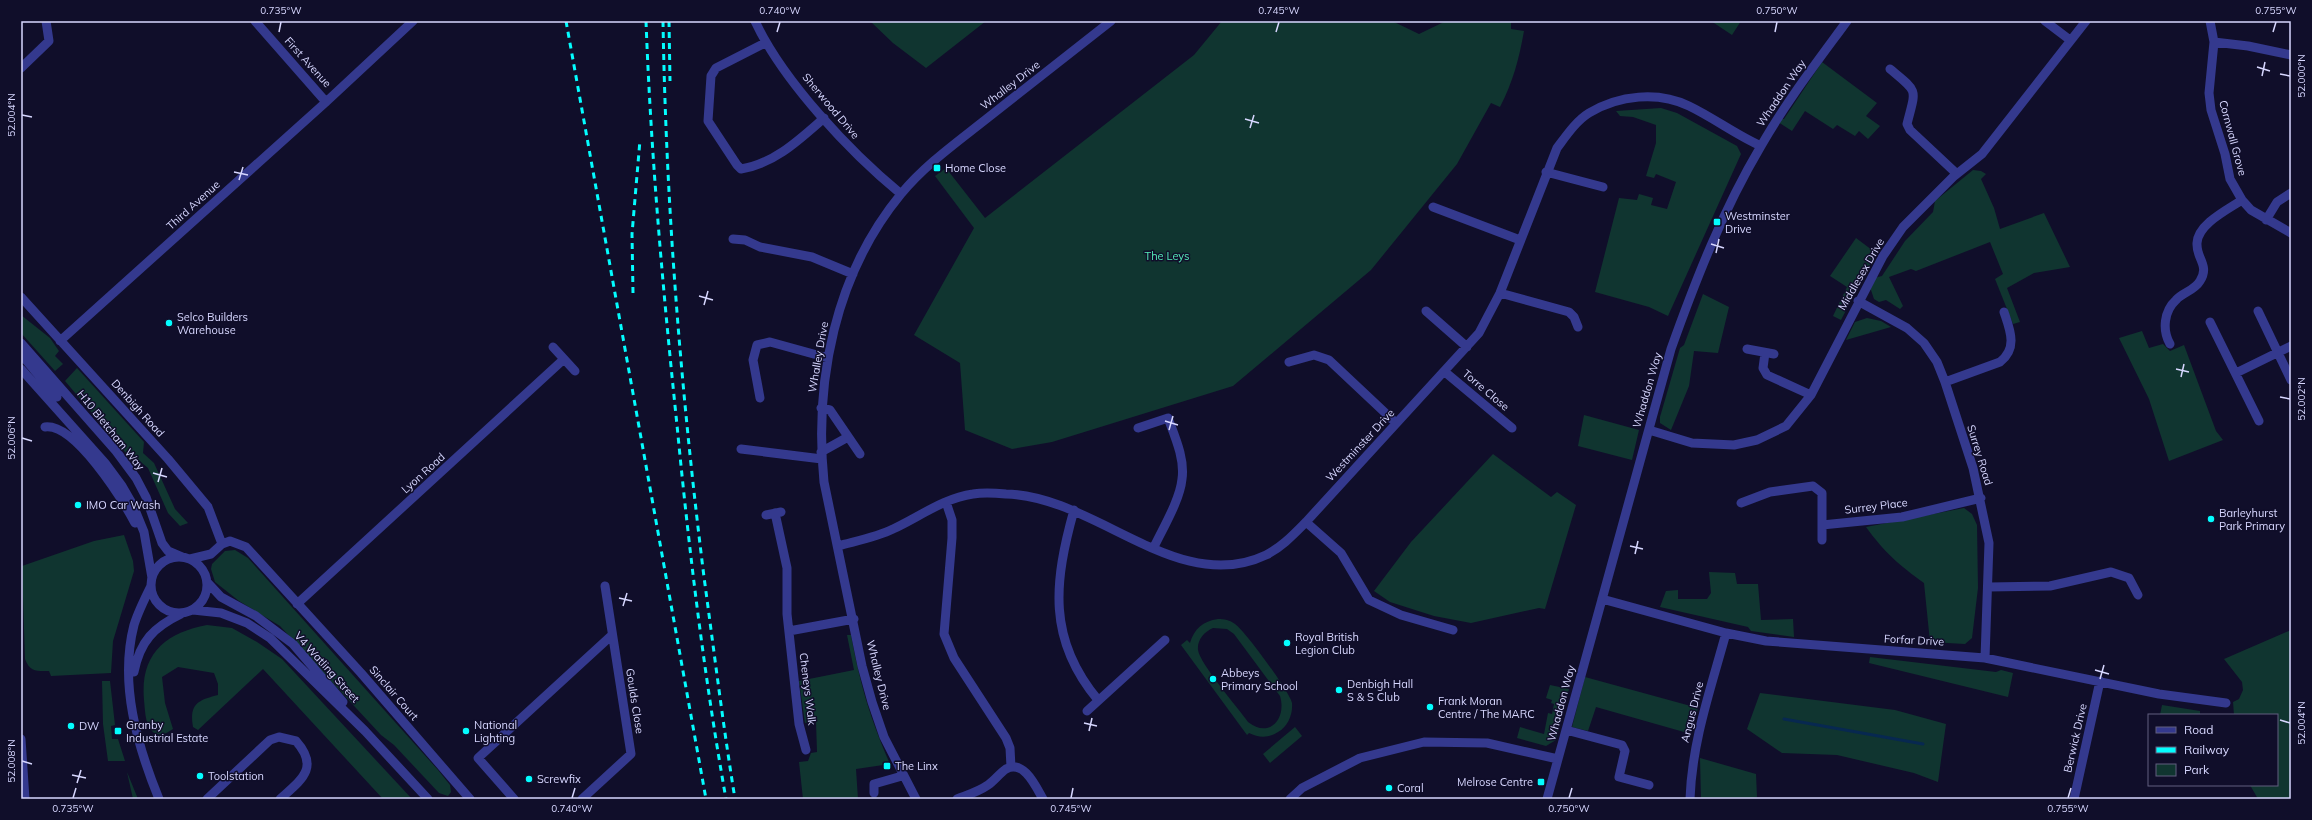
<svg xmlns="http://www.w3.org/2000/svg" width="2312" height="820" viewBox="0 0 2312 820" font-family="Mulish,sans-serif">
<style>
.green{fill:#103530;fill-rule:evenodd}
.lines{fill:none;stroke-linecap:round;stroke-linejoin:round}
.stream{stroke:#072850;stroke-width:3}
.minor{stroke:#34398e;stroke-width:9}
.rail{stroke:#03fdff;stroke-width:3;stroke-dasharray:6 5;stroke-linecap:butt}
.ticks{fill:none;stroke:#d7d7ff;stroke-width:1.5}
.poi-dot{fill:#03fdff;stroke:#100e2a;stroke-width:1.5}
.labels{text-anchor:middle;stroke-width:3;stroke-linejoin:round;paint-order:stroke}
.street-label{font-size:11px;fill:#d7d7ff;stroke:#100e2a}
.poi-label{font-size:11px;fill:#d7d7ff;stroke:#100e2a;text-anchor:start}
.park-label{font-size:11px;fill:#55ecb9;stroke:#100e2a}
.neatline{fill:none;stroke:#d7d7ff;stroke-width:1.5}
.ticks-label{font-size:10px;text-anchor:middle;fill:#d7d7ff}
</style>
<rect width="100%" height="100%" fill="#100e2a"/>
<path class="green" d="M870,21H986L926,68L893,43Z
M1222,21H1392L1419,34L1446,21H1511V29L1524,31C1519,59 1513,82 1500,107L1491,103L1457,164L1371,270L1233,386L1052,442L1012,449L965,430L960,363L914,335L974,228L935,176L946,168L985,218L1194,55Z
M1711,21H1741L1732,35Z
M1822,62L1877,103L1866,116L1880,126L1868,139L1859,131L1855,136L1837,125L1833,129L1805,111L1792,131L1778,122L1779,119H1784Z
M1661,108L1677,113L1737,146L1741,154L1668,316L1649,307L1595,292L1619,198L1637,200L1639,194L1653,198L1651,205L1667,209L1676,182L1656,174L1654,178L1646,176L1656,143V125L1633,117L1620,116L1616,111Z
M1973,170L1981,171L1986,174L1981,179L1994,208L2000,229L2044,213L2070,267L2034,273L2007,288L2020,322L2013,324L1995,279L2003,274L1990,242L1916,271L1911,269L1889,277L1903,306L1900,309L1886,300L1879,302L1874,299L1871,290L1868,287L1874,278L1882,276L1905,241L1933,212L1935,201Z
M1856,238L1876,253L1841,320L1833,316L1847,287L1830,276Z
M1703,294L1729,307L1718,353L1694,351L1689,386L1671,430L1660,423V417L1680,348L1684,345Z
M21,315L50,338L59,351L55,356L63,364L55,371L21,333Z
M1867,318L1881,321L1891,327L1846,340L1855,322Z
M2142,331L2149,348L2163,344L2170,351L2184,345L2216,431L2223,440L2169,461L2149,399L2119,338Z
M77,368L144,442L143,453L154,463L175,509L188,523L180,526L168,513L148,468L136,458H130L65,381Z
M1584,415L1639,430L1632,460L1578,446Z
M1493,454L1551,497L1557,492L1576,505L1545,609L1539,608L1471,623L1434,616L1390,602L1374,591L1411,542Z
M1964,508L1972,514L1977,525L1978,588L1972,638L1965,644L1930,642L1924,583C1899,565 1885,553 1866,527Z
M124,535L133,561L134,571L113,641L111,673L51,676L49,671C36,671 30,672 25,659L22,566L94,541Z
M235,550L248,558L438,770L450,785L451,792L448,796L439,793L394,745L381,735L280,626L239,601L215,582L211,569L212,564L225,551Z
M1709,572L1735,573L1737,584H1758L1761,620L1793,619L1794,637L1751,631L1748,627L1660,607L1666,591L1678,590V599H1707L1711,593Z
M1218,619C1224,619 1230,620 1235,624C1245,631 1290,692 1292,703C1293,714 1288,727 1278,732C1269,738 1259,738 1249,733L1247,735L1181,645L1187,640L1190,643C1194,629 1203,621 1218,619ZM1213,628L1227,629L1234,634L1280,696C1287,719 1269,739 1248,722C1238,708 1200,664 1198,650C1197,640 1204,632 1213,628Z
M207,625L232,628L257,642L282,659L412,799H383L263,669L198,730L193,727C189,704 198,700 218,695V684L214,673L178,667L162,677L165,703L173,729C166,734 157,738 151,730C145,723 145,709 144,700C140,654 165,633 207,625Z
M2291,630V799H2258L2250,785H2277V715H2234L2233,702L2239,699L2243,690L2242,682L2224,659Z
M847,635H851C860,684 870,718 890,764L856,769L858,799H803L799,762L808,761L811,753L817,752L816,722L805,723L799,681L854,670Z
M1870,657L1996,672L2001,670L2013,673L2008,697L1869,663Z
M1585,677L1698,708L1691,734L1596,707L1588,731L1572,727Z
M102,681H110L115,725L111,726L112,739H118L125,761H108L103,724Z
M1550,685L1569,689L1556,740L1546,746L1517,738L1520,727L1544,734L1548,713L1552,714L1554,704L1551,703L1552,700L1546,698Z
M1760,693L1895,710L1946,724L1938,782L1914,773L1837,755L1782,753L1747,729Z
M2162,705L2200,711V715H2160Z
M1295,727L1302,736L1270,763L1263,754Z
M1700,758L1756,774L1757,797L1748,799H1701Z
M127,772L138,799H133Z"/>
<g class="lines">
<path class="stream" d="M1784,719L1923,744"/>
<path class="minor" d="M255,21L326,102
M755,21C783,81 850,152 901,194
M2045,21L2070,40
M2210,21L2214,42L2209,93L2211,110L2225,154L2230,179L2242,200L2251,210L2291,233
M2214,42L2248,46L2291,55
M765,43L716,68L711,76L708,121L737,165L741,169C774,164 800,139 824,118
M21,68L49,41L46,21
M1890,69C1919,93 1916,88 1907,124L1910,130L1957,174
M1546,172L1603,187
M1433,207L1520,240
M2266,220L2277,202L2291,193
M733,239L745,240L760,247L812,257L853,274
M1500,293L1569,312L1574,317L1578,327
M21,297L168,459L208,507L222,544
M1858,301L1907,328L1924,343L1937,362L1945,382L1973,468L1989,543L1985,658
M1426,311L1467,347
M2258,311L2291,380
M2210,322L2259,421
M60,341L326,102L413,21
M21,343L116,451L136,478L146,497L162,543L168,551L182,557
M2170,344C2162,330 2164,311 2176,300C2183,292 2194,291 2200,281C2210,265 2196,259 2197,243C2198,224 2227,210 2242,200
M553,347L575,371
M1747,349L1774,354
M1765,353L1763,368L1767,375L1811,395
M21,354L57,397
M1289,362L1314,355L1329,360L1396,423
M21,369L105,463L122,486L133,505L144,532L152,578
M1445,372L1512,428
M2236,373L2291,346
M1945,382L2000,362C2018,348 2010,330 2004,312
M760,398L753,360L757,345L770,342L828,358
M821,408L830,410L860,454
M45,427C75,423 122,499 135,523
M1138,428L1168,418C1175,437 1185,459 1182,479C1180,500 1163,528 1154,547
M1649,430L1692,443L1734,445L1757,440L1786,426L1811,395L1883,256L1903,227L1953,177L1982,154L2086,21
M741,449L822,459
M821,452L848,437
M946,502L952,520V538L944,634L954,658L1006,738L1010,748L1011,767
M1741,503L1770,492L1813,486L1822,493V540
M1074,510C1054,582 1047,639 1098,700
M775,513L787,568V614L799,724L806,750
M766,515L781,512
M1306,522L1341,553L1369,600L1401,615L1453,630
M1822,525L1902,517L1981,498
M838,546C856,541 877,537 893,529C919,517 944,498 973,494C984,492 996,493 1006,494C1096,496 1178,597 1266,555C1282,547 1294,534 1306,522L1479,333L1500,293L1557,148C1566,136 1576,121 1589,113C1619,95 1658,91 1689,106C1714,118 1736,135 1761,146
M151 585a28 28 0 1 1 56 0a28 28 0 1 1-56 0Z
M190,559L211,554L222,544L230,541L246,547L361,673L470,799
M208,583L221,597L256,616L293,644L343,702
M151,586C145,598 138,612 134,625C119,683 137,745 159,799
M1989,587L2050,586L2111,572L2129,578L2138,595
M1602,599L1726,633L1766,641L1985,658L2159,694L2226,703
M297,604L564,359
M193,610L221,613L247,623L270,638L365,731L428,799
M789,631L854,619
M134,672C140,641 154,627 181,614
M1087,711L1165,640
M1566,730L1622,745L1625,751L1619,777L1649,785
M21,739L25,799
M874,793V784L902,776
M207,799L270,740L279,737L296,741C320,768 301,780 280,799
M514,799L478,758L612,635
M582,799L631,754L605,586
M916,799L884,737L872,702L862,666L824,482C814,381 835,274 901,194C925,165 956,143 985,120C1027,87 1069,54 1111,21
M957,799C967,795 978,792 988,785C994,781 1000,773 1006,769C1024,759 1036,787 1043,799
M1290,799L1302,788L1360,758L1424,742L1487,743L1558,759
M1547,799L1671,349C1696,279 1723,210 1761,146C1786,102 1817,62 1847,21
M1690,799C1692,741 1711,688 1726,633
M2074,799L2100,681"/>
<path class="rail" d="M566,21L706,799
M646,21C651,156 663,291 677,425C689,550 704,675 726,799
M663,21C666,207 681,392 704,577C714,651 723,725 735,799
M669,21L670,81
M633,293L632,234L640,140"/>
</g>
<path class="ticks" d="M279,32L281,22M777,32L780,22M1276,32L1279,22M1775,32L1777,22M2273,32L2276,22M2257,67L2270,71M2280,74L2290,76M2262,76L2265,62M22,115L32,117M1245,119L1259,123M1250,128L1254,115M234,172L248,175M239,180L243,167M1711,244L1724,248M1716,253L1719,239M699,296L713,300M704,305L708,291M2176,369L2189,372M2181,377L2184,364M2280,397L2290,399M1165,421L1178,425M1169,430L1173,416M22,438L32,441M153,473L167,477M158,482L162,468M1630,546L1643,549M1635,554L1638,541M619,598L632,601M623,606L627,593M2095,670L2109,674M2100,679L2104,665M2280,720L2290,723M1084,723L1097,726M1089,731L1092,718M22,761L32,764M72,775L86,778M77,783L81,770M73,798L76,788M572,798L575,788M1071,798L1073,788M1569,798L1572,788M2068,798L2071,788"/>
<g class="poi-dot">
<rect x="933" y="164" width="8" height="8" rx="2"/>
<rect x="1713" y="218" width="8" height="8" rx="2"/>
<circle cx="169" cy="323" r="4"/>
<circle cx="78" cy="505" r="4"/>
<circle cx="2211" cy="519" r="4"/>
<circle cx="1287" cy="643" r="4"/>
<circle cx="1213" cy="679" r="4"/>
<circle cx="1339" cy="690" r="4"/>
<circle cx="1430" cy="707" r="4"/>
<circle cx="71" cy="726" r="4"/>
<rect x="114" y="727" width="8" height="8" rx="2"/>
<circle cx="466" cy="731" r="4"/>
<rect x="883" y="762" width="8" height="8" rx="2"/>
<circle cx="200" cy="776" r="4"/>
<circle cx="529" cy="779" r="4"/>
<rect x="1537" y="778" width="8" height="8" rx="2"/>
<circle cx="1389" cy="788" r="4"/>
</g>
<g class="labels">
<g class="street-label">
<text transform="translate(308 62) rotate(48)" y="4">First Avenue</text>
<text transform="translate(1010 85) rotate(-38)" y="4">Whalley Drive</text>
<text transform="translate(1781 93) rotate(-56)" y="4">Whaddon Way</text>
<text transform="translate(831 106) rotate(50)" y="4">Sherwood Drive</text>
<text transform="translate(2233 138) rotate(75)" y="4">Cornwall Grove</text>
<text transform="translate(193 205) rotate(-42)" y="4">Third Avenue</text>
<text transform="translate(1861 274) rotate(-60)" y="4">Middlesex Drive</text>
<text transform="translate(818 357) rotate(-80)" y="4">Whalley Drive</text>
<text transform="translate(1486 390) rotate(40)" y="4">Torre Close</text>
<text transform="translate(1647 390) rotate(-74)" y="4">Whaddon Way</text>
<text transform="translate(138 408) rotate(48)" y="4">Denbigh Road</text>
<text transform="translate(111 430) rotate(51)" y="4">H10 Bletcham Way</text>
<text transform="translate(1360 445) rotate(-47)" y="4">Westminster Drive</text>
<text transform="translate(1980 455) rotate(73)" y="4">Surrey Road</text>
<text transform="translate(423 473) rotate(-42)" y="4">Lyon Road</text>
<text transform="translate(1876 506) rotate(-7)" y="4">Surrey Place</text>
<text transform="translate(1914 640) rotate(3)" y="4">Forfar Drive</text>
<text transform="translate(327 667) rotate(48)" y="4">V4 Watling Street</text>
<text transform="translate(879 675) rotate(76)" y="4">Whalley Drive</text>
<text transform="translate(808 689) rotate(83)" y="4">Cheneys Walk</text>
<text transform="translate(394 693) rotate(49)" y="4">Sinclair Court</text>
<text transform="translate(635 701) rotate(81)" y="4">Goulds Close</text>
<text transform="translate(1561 703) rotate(-75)" y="4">Whaddon Way</text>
<text transform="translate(1692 712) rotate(-76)" y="4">Angus Drive</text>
<text transform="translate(2075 738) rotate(-77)" y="4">Berwick Drive</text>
</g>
<g class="poi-label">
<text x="945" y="172">Home Close</text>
<text x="1725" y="220">Westminster<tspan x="1725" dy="13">Drive</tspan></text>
<text x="177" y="321">Selco Builders<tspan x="177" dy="13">Warehouse</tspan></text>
<text x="86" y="509">IMO Car Wash</text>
<text x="2219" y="517">Barleyhurst<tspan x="2219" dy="13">Park Primary</tspan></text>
<text x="1295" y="641">Royal British<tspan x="1295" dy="13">Legion Club</tspan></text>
<text x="1221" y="677">Abbeys<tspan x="1221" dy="13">Primary School</tspan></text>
<text x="1347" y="688">Denbigh Hall<tspan x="1347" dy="13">S &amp; S Club</tspan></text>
<text x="1438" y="705">Frank Moran<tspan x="1438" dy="13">Centre / The MARC</tspan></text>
<text x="126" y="729">Granby<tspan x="126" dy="13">Industrial Estate</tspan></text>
<text x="474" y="729">National<tspan x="474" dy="13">Lighting</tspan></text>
<text x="79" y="730">DW</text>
<text x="895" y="770">The Linx</text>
<text x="208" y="780">Toolstation</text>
<text x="537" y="783">Screwfix</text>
<text x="1533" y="786" text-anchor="end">Melrose Centre</text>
<text x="1397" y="792">Coral</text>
</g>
<g class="park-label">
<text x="1167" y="260">The Leys</text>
</g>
</g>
<rect width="2312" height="820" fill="none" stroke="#100e2a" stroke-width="44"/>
<rect x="2148" y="714" width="130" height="72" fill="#100e2a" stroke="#605e7f"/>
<rect x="2156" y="727" width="20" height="6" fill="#34398e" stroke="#605e7f"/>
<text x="2184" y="734" font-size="12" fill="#d7d7ff">Road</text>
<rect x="2156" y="747" width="20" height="6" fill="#03fdff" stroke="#605e7f"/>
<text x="2184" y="754" font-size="12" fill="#d7d7ff">Railway</text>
<rect x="2156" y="764" width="20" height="12" fill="#103530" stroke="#605e7f"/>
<text x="2184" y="774" font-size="12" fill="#d7d7ff">Park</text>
<rect x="22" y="22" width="2268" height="776" class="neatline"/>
<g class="ticks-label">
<text x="281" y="14">0.735°W</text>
<text x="780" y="14">0.740°W</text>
<text x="1279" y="14">0.745°W</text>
<text x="1777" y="14">0.750°W</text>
<text x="2276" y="14">0.755°W</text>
<text transform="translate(2301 76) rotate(-90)" y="4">52.000°N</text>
<text transform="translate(11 115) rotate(-90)" y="4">52.004°N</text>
<text transform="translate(2301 399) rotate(-90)" y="4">52.002°N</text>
<text transform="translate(11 438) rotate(-90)" y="4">52.006°N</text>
<text transform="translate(2301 723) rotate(-90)" y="4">52.004°N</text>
<text transform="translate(11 761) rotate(-90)" y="4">52.008°N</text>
<text x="73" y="812">0.735°W</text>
<text x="572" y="812">0.740°W</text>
<text x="1071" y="812">0.745°W</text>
<text x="1569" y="812">0.750°W</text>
<text x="2068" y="812">0.755°W</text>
</g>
</svg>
